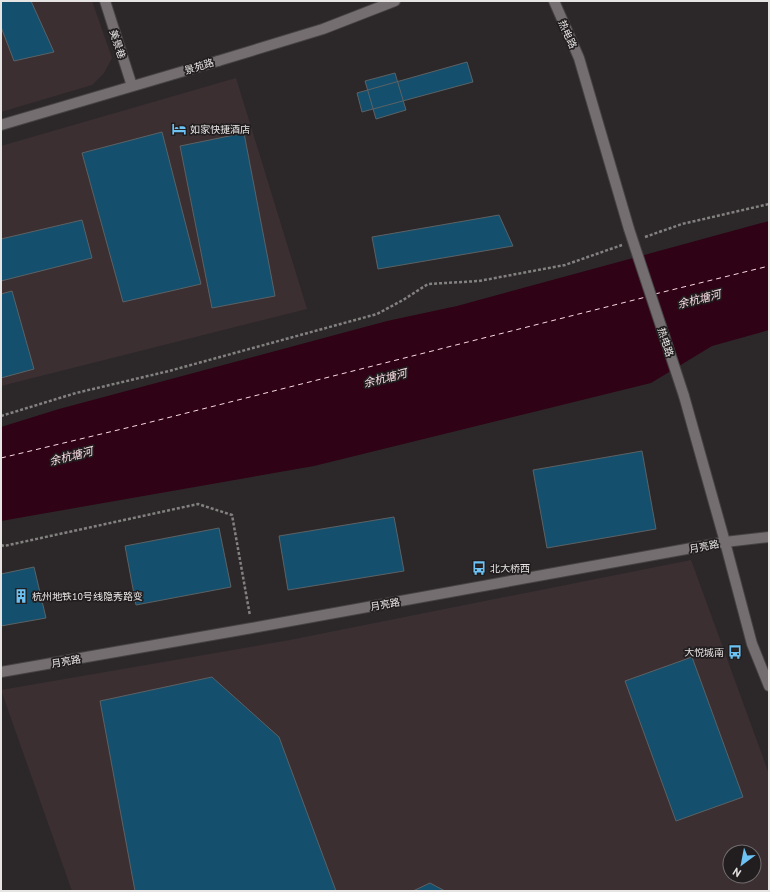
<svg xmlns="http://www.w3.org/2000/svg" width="770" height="892" viewBox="0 0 770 892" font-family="'PT Sans','Noto Sans SC',sans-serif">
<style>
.built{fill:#3b2f32;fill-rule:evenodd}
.water{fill:#300215}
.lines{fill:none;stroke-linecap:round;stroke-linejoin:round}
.ferry{stroke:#f5dae1;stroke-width:1;stroke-dasharray:5 4;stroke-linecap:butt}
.building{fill:#14506e;stroke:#5c6164}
.minor-casing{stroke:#474344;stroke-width:12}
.tertiary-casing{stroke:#474344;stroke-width:12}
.path{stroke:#838080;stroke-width:2.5;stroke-dasharray:3 2;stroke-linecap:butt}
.minor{stroke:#746e70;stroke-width:10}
.tertiary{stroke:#746e70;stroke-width:10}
.tertiary-bridge-casing{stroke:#474344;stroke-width:12;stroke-linecap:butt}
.tertiary-bridge{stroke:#746e70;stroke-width:10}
.labels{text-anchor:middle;stroke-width:3.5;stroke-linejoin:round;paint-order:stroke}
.street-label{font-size:10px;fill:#e7e4e4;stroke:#221e1f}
.poi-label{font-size:10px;fill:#e7e4e4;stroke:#221e1f;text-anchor:start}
.water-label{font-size:11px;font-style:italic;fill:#f5dae1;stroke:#221e1f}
</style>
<rect width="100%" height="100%" fill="#2c2829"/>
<path class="built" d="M1,1H92L112,58L104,73L92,85L1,112Z
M236,78L307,309L1,386V146Z
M691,560L769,774V891H72L1,690L290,640ZM730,852H754V876H730Z"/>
<path class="water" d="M769,221V330L712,346L651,383L314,466L1,521V427L59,409L387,321L457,306Z"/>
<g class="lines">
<path class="ferry" d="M655,294L769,266
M1,458L143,424L646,297"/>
</g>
<path class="building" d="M1,1H31L54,52L14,61L1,27Z
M467,62L473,82L362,112L357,93Z
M395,73L406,110L376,119L365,81Z
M162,132L201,284L123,302L82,153Z
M244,133L275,296L212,308L180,146Z
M499,215L513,246L378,269L372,237Z
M82,220L92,258L1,281V239Z
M12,291L34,369L1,378V294Z
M642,451L656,529L547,548L533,470Z
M394,517L404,571L288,590L279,536Z
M219,528L231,587L136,605L125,546Z
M34,567L46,618L1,626V574Z
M692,657L743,797L676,821L625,681Z
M212,677L279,737L336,891H135L100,701Z
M430,883L445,891H413Z"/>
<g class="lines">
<defs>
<path id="minor" d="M105,1L132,86
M1,125L218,61
M725,542L769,537"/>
<path id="tertiary" d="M554,1L579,58L629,229
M218,61L323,29L395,1
M684,396L725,542L752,644L769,686
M1,672L252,628L725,542"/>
</defs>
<use href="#minor" class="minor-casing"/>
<use href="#tertiary" class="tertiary-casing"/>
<path class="path" d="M645,237L682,224L769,204
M1,416L76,393L169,371L377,314L403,300L428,284L479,281L565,265L622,245
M1,545L4,546L198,504L232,515L250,616"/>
<use href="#minor" class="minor"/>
<use href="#tertiary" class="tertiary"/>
<defs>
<path id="tertiary-bridge" d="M629,229L684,396"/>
</defs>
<use href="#tertiary-bridge" class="tertiary-bridge-casing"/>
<use href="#tertiary-bridge" class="tertiary-bridge"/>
</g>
<defs>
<symbol id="hotel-bare" viewBox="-9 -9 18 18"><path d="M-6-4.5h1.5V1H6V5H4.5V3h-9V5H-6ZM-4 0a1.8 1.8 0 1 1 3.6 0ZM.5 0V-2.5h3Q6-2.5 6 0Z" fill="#6dc2f3" stroke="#221e1f" stroke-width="2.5" paint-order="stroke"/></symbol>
<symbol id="bus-bare" viewBox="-9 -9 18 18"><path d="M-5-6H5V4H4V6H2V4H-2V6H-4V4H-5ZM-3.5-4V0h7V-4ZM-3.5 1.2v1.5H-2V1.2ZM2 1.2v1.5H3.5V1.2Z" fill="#6dc2f3" stroke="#221e1f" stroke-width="2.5" paint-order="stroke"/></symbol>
<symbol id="building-bare" viewBox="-9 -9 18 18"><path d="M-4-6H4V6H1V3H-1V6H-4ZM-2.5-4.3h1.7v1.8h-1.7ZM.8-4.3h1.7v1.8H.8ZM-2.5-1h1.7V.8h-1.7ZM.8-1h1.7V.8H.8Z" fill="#6dc2f3" stroke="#221e1f" stroke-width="2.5" paint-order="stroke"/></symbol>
</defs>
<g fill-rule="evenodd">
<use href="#hotel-bare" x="169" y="119" width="20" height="20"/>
<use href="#bus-bare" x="469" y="558" width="20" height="20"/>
<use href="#building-bare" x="11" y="586" width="20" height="20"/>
<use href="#bus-bare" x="725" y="642" width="20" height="20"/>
</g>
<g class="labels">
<g class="street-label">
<text transform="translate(568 34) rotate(66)" y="4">热电路</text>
<text transform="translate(118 44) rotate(72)" y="4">美景巷</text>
<text transform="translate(199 66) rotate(-17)" y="4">景苑路</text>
<text transform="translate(666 342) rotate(72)" y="4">热电路</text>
<text transform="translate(704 546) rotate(-11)" y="4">月亮路</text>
<text transform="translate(385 604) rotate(-10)" y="4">月亮路</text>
<text transform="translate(66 661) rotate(-10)" y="4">月亮路</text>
</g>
<g class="poi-label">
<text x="190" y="133">如家快捷酒店</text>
<text x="490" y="572">北大桥西</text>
<text x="32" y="600">杭州地铁10号线隐秀路变</text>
<text x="724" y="656" text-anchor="end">大悦城南</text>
</g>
<g class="water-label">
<text transform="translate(699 299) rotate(-14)" y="4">余杭塘河</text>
<text transform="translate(385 378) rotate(-14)" y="4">余杭塘河</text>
<text transform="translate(71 456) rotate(-14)" y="4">余杭塘河</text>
</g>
</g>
<rect width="770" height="892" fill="none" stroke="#e7e4e4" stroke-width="4"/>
<g transform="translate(742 864) rotate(212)"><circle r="19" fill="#221e1f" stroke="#716d6e"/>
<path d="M0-3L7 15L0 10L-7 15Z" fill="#6dc2f3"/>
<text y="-6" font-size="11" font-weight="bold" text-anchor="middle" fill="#e7e4e4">N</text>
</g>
</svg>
